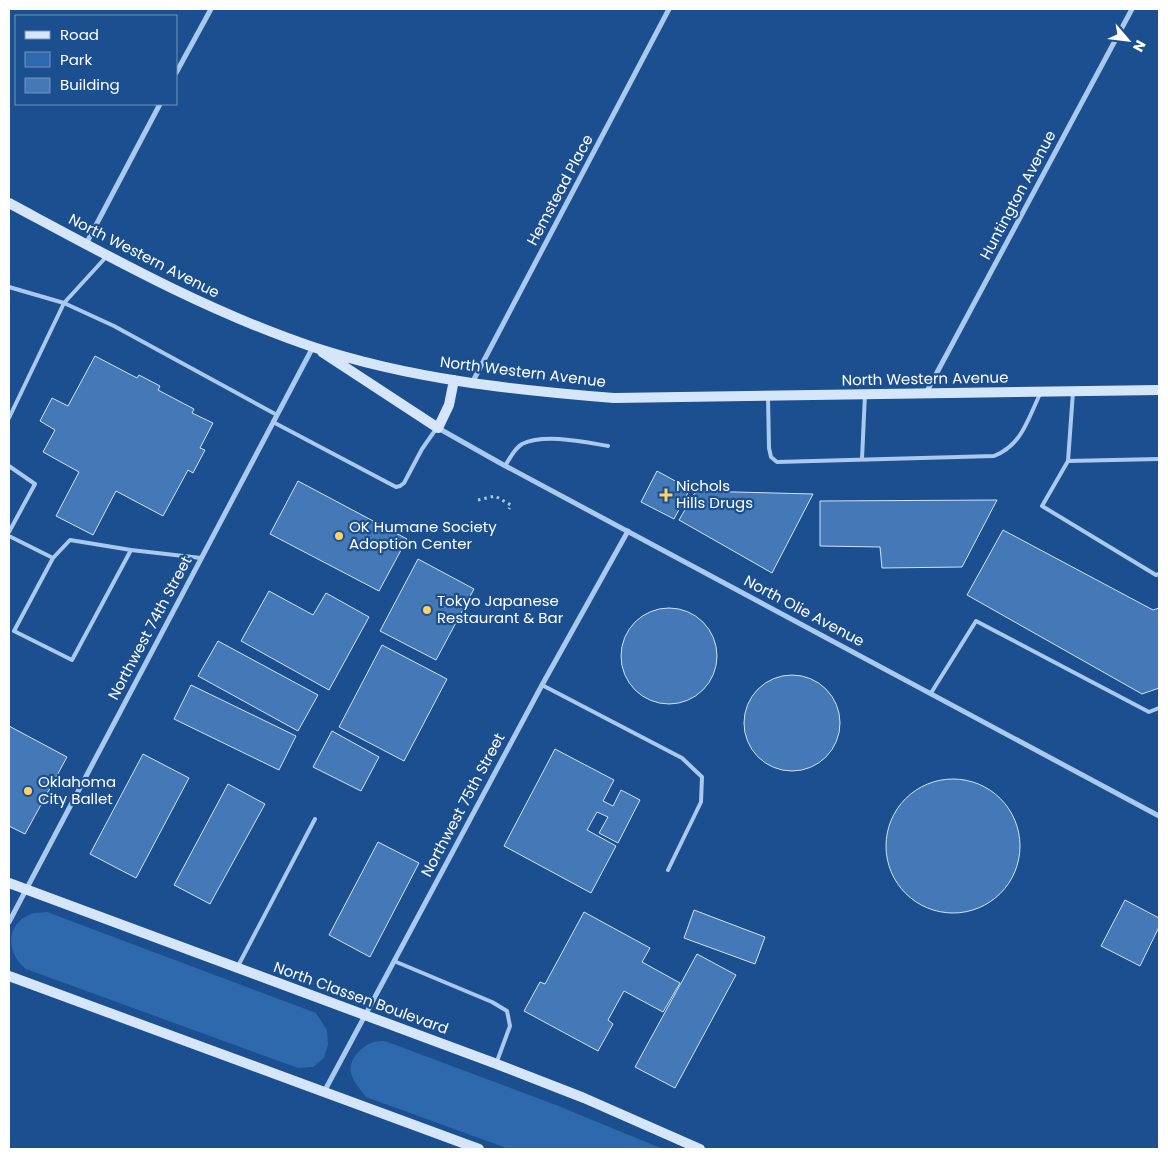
<svg xmlns="http://www.w3.org/2000/svg" width="1168" height="1158" viewBox="0 0 1168 1158" font-family="Poppins,sans-serif">
<style>
.green{fill:#2e69ad}
.building{fill:#4478b7;stroke:#cfe3fa}
.lines{fill:none;stroke-linecap:round;stroke-linejoin:round}
.path{stroke:#a9c9ee;stroke-width:3;stroke-dasharray:2.5 4;stroke-linecap:butt}
.lane{stroke:#a9c9ee;stroke-width:4}
.street{stroke:#a9c9ee;stroke-width:5}
.secondary{stroke:#d6e6fa;stroke-width:10}
.poi-dot{fill:#ffd166;stroke:#1b4f8f;stroke-width:2}
.labels{text-anchor:middle;stroke-width:4.5;stroke-linejoin:round;paint-order:stroke}
.street-label{font-size:15px;fill:#fff;stroke:#1b4f8f}
.poi-label{font-size:15px;fill:#fff;stroke:#1b4f8f;text-anchor:start}
</style>
<rect width="100%" height="100%" fill="#1b4f8f"/>
<path class="green" d="M47,912L316,1013L327,1030L328,1045L324,1058L313,1067L298,1068L26,969C6,953 5,924 31,914C35,912 42,913 47,912Z
M385,1041L556,1105L663,1149H509L366,1097C361,1090 353,1082 351,1073C348,1061 359,1049 369,1044C374,1041 380,1041 385,1041Z"/>
<path class="building" d="M95,356L137,378L139,375L160,386L158,390L194,409L192,413L213,423L200,448L205,450L193,473L188,470L163,516L116,491L93,535L56,516L79,472L43,452L55,430L40,421L52,398L68,406Z
M657,471L690,489L674,519L641,502Z
M298,481L407,539L379,591L270,534Z
M696,491L813,494L772,573L679,520Z
M997,500L962,567L882,568L880,547L820,546V501Z
M1003,530L1153,610L1159,608V688L1142,694L967,595Z
M418,559L474,589L436,660L380,631Z
M269,591L313,615L326,593L369,617L329,690L241,641Z
M621 656a48 48 0 1 1 96 0a48 48 0 1 1-96 0Z
M218,641L318,695L298,731L198,676Z
M382,645L447,679L404,761L339,727Z
M744 723a48 48 0 1 1 96 0a48 48 0 1 1-96 0Z
M191,685L296,736L279,770L174,719Z
M9,726L67,757L25,834L9,826Z
M332,731L379,757L361,791L313,767Z
M555,749L614,780L603,801L613,806L621,790L640,800L618,843L599,833L608,817L597,812L587,830L616,846L591,893L504,846Z
M143,754L189,778L136,878L90,854Z
M886 846a67 67 0 1 1 134 0a67 67 0 1 1-134 0Z
M228,784L265,804L210,904L174,885Z
M378,842L419,863L370,957L329,935Z
M1125,900L1159,918V927L1140,966L1101,946Z
M694,910L765,937L755,964L684,938Z
M584,912L650,948L642,962L680,983L663,1012L624,991L608,1020L613,1024L598,1051L524,1011L540,982L545,984Z
M697,954L736,975L675,1088L635,1067Z"/>
<g class="lines">
<path class="path" d="M478,500L495,496L511,505L509,509"/>
<path class="lane" d="M9,287L64,303L114,326L277,415
M1073,392L1068,461L1159,459
M768,397L769,448L771,457L777,462L994,456C1022,445 1028,419 1040,394
M9,418L64,303L107,256
M273,422L396,487L400,486L404,483L422,449L436,429
M862,459L865,394
M1068,461L1042,506L1156,575L1159,574
M9,466L35,484L9,532
M505,466C510,458 514,449 522,444C545,433 584,442 608,446
M9,536L53,558L14,631L72,660L131,550L201,558
M53,558L70,540L131,550
M542,685L682,758L702,777L701,802L668,870
M931,693L976,621L1149,712L1159,708
M394,961L492,1002L507,1011L510,1026L496,1064
M238,966L315,819"/>
<path class="street" d="M176,73L211,9
M86,244L160,104
M472,383L669,9
M926,393L1132,9
M438,428L500,463L1159,816
M9,922L313,347
M324,1092L542,685L628,531"/>
<path class="secondary" d="M9,203C108,256 206,311 313,347C410,379 513,390 614,398L1159,390
M322,352L438,428L449,405L454,380
M9,883L494,1063L584,1098L700,1149
M9,976L479,1149"/>
</g>
<g class="poi-dot">
<path d="M663.5 487.5h5v5h5v5h-5v5h-5v-5h-5v-5h5z"/>
<circle cx="339" cy="536" r="5"/>
<circle cx="427" cy="610" r="5"/>
<circle cx="28" cy="791" r="5"/>
</g>
<g class="labels">
<g class="street-label">
<text transform="translate(560 190) rotate(-62)" y="5">Hemstead Place</text>
<text transform="translate(1018 195) rotate(-62)" y="5">Huntington Avenue</text>
<text transform="translate(144 256) rotate(27)" y="5">North Western Avenue</text>
<text transform="translate(523 372) rotate(7)" y="5">North Western Avenue</text>
<text transform="translate(925 379) rotate(-1)" y="5">North Western Avenue</text>
<text transform="translate(804 611) rotate(28)" y="5">North Olie Avenue</text>
<text transform="translate(150 628) rotate(-62)" y="5">Northwest 74th Street</text>
<text transform="translate(463 805) rotate(-62)" y="5">Northwest 75th Street</text>
<text transform="translate(361 998) rotate(20)" y="5">North Classen Boulevard</text>
</g>
<g class="poi-label">
<text x="676" y="491">Nichols<tspan x="676" dy="17">Hills Drugs</tspan></text>
<text x="349" y="532">OK Humane Society<tspan x="349" dy="17">Adoption Center</tspan></text>
<text x="437" y="606">Tokyo Japanese<tspan x="437" dy="17">Restaurant &amp; Bar</tspan></text>
<text x="38" y="787">Oklahoma<tspan x="38" dy="17">City Ballet</tspan></text>
</g>
</g>
<rect width="1168" height="1158" fill="none" stroke="#ffffff" stroke-width="20"/>
<rect x="15" y="15" width="162" height="90" fill="#1b4f8f" stroke="#7695bc"/>
<rect x="25" y="31" width="25" height="8" fill="#d6e6fa" stroke="#7695bc"/>
<text x="60" y="40" font-size="15" fill="#ffffff">Road</text>
<rect x="25" y="52" width="25" height="15" fill="#2e69ad" stroke="#7695bc"/>
<text x="60" y="65" font-size="15" fill="#ffffff">Park</text>
<rect x="25" y="78" width="25" height="15" fill="#4478b7" stroke="#7695bc"/>
<text x="60" y="90" font-size="15" fill="#ffffff">Building</text>
<g transform="translate(1128 40) rotate(118)" stroke="#1b4f8f" stroke-width="4" paint-order="stroke">
<path d="M0-4L9 19L0 12L-9 19Z" fill="#ffffff"/>
<text y="-8" font-size="14" font-weight="bold" text-anchor="middle" fill="#ffffff">N</text>
</g>
</svg>
